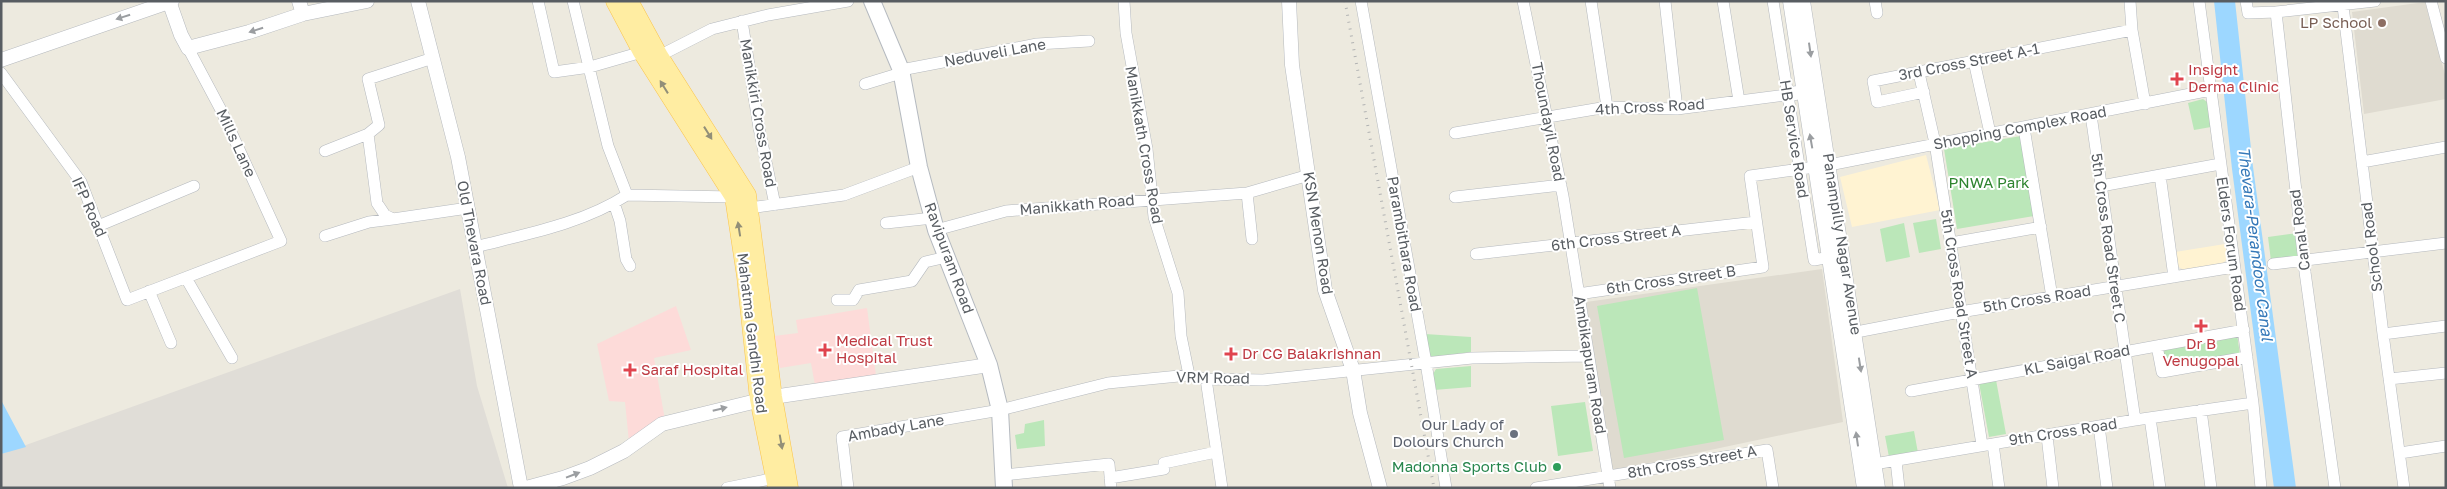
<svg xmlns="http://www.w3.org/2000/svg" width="2447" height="489" viewBox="0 0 2447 489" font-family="'Golos Text',sans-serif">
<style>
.commercial{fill:#fff3d2}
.industrial{fill:#e0ddd7}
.education{fill:#dfdbd0}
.medical{fill:#fddbd9}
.green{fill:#bbe7b9}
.water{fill:#9dd7ff}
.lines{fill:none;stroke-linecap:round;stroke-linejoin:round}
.minor-casing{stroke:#b5b9be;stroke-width:12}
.tertiary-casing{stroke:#b5b9be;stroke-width:15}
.secondary-casing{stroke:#b5bac0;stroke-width:18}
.primary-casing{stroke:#fbc44a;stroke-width:19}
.minor{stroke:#fff;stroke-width:11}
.tertiary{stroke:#fff;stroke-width:14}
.secondary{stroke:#fff;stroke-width:16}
.primary{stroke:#ffeda2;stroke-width:18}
.rail{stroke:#b2b3b3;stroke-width:3;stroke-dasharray:1 6;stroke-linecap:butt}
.oneway{fill:#9b9ea1}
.oneway2{fill:#928f78}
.education-dot{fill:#8d6e63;stroke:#fff;stroke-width:2}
.health-dot{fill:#e0444e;stroke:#fff;stroke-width:2}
.worship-dot{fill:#6b7280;stroke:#fff;stroke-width:2}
.leisure-dot{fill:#2e9e5b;stroke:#fff;stroke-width:2}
.labels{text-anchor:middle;stroke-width:4;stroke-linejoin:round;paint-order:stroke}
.education-label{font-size:15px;fill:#785e54;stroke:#fff;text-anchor:end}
.street-label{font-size:15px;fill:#585d62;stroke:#fff}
.health-label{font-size:15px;fill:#be3a42;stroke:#fff;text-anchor:start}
.park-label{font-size:15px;fill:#2e842f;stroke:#fff}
.worship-label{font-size:15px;fill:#5b616d;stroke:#fff;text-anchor:end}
.leisure-label{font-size:15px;fill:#27864d;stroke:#fff;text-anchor:end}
.water-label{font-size:16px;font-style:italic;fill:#3478b8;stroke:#fff}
</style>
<rect width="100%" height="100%" fill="#edeadf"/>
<path class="commercial" d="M1926,155L1940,210L1852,227L1840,177Z
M2225,244L2228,258L2222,264L2184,270L2177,266L2175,252Z"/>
<path class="industrial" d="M460,289L477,386L508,488H1V454Z"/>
<path class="education" d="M2425,2L2446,78V99L2364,114L2352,12Z
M1822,269L1843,422L1611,471L1586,302Z"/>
<path class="medical" d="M676,306L691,350L654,358L665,420L629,442L625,402L609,401L597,344Z
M867,308L876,376L815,385L811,363L780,368L774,336L798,333L796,320Z"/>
<path class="green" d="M2203,99L2207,102L2211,127L2194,130L2188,103Z
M2021,136L2034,216L1957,229L1944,149Z
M1936,219L1941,249L1919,253L1913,223Z
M1904,223L1910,257L1886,262L1880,229Z
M2298,233L2300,258L2271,261L2268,237Z
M1697,288L1724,440L1624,458L1597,306Z
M1425,334L1471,337V352L1429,358Z
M2237,334L2240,355L2173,367L2165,364L2161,348Z
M1471,366V387L1434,390L1432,376L1436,369Z
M1996,380L2006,434L1989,437L1979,383Z
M1585,402L1593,451L1558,456L1551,406Z
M1044,420L1045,446L1017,449L1015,435L1024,433L1025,424Z
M1914,431L1918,453L1889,457L1885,436Z"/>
<path class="water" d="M2214,1H2235L2253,167L2296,488H2274L2232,169Z
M1,400L26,447L1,454Z"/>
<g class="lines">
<defs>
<path id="minor" d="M538,1L554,72L590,67L642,52
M573,1L608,146L627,195
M1124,1L1126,33L1147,149L1154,217L1178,293L1181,336L1189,375
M1361,1L1426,363L1446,488
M1523,1L1563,196L1610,488
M1591,1L1607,107
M1665,1L1677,109
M1723,1L1739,101
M1773,1L1814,260L1830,257
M1875,1L1877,13
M2130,1L2132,30L2145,104
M2199,1L2253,403L2261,488
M2246,1L2248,13L2276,12L2305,272L2335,488
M2431,1L2446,58
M2343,6L2383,334L2404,488
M2276,12L2375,1
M742,21L759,128L775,205
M659,56L712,29L768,15L848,1
M433,58L368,79L379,125L368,134L377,203L385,215L393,219L468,208
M1974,61L1990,133
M901,70L1037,44L1089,41
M1,73L81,182L127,300L281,241L221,110L188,48
M1919,73L1935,143L1982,445
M865,84L901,73
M1924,92L1877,102L1873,81L2132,30
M2091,115L2135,420
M2024,128L2052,297
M1455,133L1607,107L1677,109L1786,95
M325,151L368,134
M2362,162L2446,147
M1829,165L2211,90
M2160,175L2174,277
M2101,186L2220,164
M1247,193L1252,239
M1455,197L1561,185
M614,203L620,221L626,259L630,266
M749,208L844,195L919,167
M886,223L933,218
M98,226L194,186
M936,230L1006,211L1247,193L1309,175
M325,236L369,222L393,219
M1951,243L2041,227
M475,247C526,234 582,224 627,195L734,197
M1476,254L1756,222
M2273,264L2446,243
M186,278L232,358
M149,291L171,343
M1578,294L1763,267L1750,176L1815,167
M837,300H853L859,290L912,281L925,262L947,257
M1846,334L1960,312L2234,267
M2383,334L2446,326
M2157,346L2162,372L2247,357
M1206,379L1222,488
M2389,379L2446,373
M1911,391L2244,330
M2201,410L2211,488
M2150,418L2160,488
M2099,426L2107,488
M2047,436L2053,488
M1993,444L1999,488
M2400,453L2446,446
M1896,461L1899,488
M1874,464L2135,420L2253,403
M1004,475L1109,464L1111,488
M1110,478L1164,469V463L1216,452
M727,488L775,478
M848,488L842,437L1000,410L1108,383L1189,375L1206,379L1263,380L1472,358L1588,356
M1536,488L1767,450L1773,488"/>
<path id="tertiary" d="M169,1L181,35L188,48L249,32L303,14L367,1
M299,1L303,14
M418,1L458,157L521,488
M1289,1L1292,65L1325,290L1353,370L1360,413L1380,488
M1790,1L1864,488
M1803,1L1878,488
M1,60L172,1
M1786,95L1811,90
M526,488L563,478L590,468L624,451L662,424L773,397L989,365"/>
<path id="secondary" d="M872,1L901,70L919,167L936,230L989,365L1000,410L1004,488"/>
<path id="primary" d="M615,1L642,52L734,197L746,276L759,399L777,488
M629,1L659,56L747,195L773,397L789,488"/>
</defs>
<use href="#minor" class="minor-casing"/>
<use href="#tertiary" class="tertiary-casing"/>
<use href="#secondary" class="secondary-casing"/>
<use href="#primary" class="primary-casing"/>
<use href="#minor" class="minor"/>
<use href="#tertiary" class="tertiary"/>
<use href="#secondary" class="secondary"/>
<use href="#primary" class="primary"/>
<path class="rail" d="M1345,1L1434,488"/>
</g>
<defs><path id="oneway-solid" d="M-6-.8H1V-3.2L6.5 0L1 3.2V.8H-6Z" transform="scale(1.25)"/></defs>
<g class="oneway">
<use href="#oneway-solid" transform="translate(123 17) rotate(162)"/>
<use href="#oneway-solid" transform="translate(256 30) rotate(162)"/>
<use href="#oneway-solid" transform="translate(1810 50) rotate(82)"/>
<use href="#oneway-solid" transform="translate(1811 141) rotate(-100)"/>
<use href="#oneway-solid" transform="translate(1860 365) rotate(81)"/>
<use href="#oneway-solid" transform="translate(720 409) rotate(-14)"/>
<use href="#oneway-solid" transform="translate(1857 439) rotate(-98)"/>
<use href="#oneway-solid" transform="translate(573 475) rotate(-21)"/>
</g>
<g class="oneway2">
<use href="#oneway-solid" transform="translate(664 87) rotate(-122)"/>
<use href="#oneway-solid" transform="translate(708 133) rotate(58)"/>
<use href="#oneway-solid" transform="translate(739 229) rotate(-99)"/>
<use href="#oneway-solid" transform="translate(781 442) rotate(80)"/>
</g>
<circle class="education-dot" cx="2382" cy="23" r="5"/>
<g class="health-dot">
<path d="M2174.5 71.5h5v5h5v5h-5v5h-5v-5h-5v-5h5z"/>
<path d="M2198.5 318.5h5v5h5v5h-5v5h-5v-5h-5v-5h5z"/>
<path d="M822.5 342.5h5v5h5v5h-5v5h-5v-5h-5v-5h5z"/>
<path d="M1228.5 346.5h5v5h5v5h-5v5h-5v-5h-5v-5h5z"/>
<path d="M627.5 362.5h5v5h5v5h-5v5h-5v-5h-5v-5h5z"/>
</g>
<circle class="worship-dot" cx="1514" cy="434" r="5"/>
<circle class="leisure-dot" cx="1557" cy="467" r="5"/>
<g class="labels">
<g class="education-label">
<text x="2372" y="28">LP School</text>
</g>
<g class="street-label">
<text transform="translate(995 53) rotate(-10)" y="5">Neduveli Lane</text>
<text transform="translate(1969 62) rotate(-11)" y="5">3rd Cross Street A-1</text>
<text transform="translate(1650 107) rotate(-3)" y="5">4th Cross Road</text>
<text transform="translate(758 113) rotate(80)" y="5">Manikkiri Cross Road</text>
<text transform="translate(1548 122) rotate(79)" y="5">Thoundayil Road</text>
<text transform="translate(2020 128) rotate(-11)" y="5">Shopping Complex Road</text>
<text transform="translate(1794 139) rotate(81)" y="5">HB Service Road</text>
<text transform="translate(236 143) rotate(65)" y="5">Mills Lane</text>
<text transform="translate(1144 145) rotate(80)" y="5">Manikkath Cross Road</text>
<text transform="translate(1077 205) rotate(-5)" y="5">Manikkath Road</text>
<text transform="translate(89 207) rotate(66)" y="5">IFP Road</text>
<text transform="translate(2300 230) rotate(-97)" y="5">Canal Road</text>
<text transform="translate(1318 233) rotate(81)" y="5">KSN Menon Road</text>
<text transform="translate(1616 238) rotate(-7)" y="5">6th Cross Street A</text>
<text transform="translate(2108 238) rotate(82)" y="5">5th Cross Road Street C</text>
<text transform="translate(474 243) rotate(79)" y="5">Old Thevara Road</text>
<text transform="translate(1404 244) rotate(80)" y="5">Parambithara Road</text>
<text transform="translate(1842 244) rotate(81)" y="5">Panampilly Nagar Avenue</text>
<text transform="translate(2231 244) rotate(82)" y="5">Elders Forum Road</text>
<text transform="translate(2372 247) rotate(-97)" y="5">School Road</text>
<text transform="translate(949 258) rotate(70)" y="5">Ravipuram Road</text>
<text transform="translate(1671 280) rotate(-8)" y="5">6th Cross Street B</text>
<text transform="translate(1959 294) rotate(81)" y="5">5th Cross Road Street A</text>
<text transform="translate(2037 299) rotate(-9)" y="5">5th Cross Road</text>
<text transform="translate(752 333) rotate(83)" y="5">Mahatma Gandhi Road</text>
<text transform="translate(2077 360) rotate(-11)" y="5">KL Saigal Road</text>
<text transform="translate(1590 365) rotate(81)" y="5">Ambikapuram Road</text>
<text transform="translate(1213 378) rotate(1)" y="5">VRM Road</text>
<text transform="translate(896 428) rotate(-10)" y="5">Ambady Lane</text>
<text transform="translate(2063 432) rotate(-9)" y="5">9th Cross Road</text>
<text transform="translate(1692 462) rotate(-10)" y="5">8th Cross Street A</text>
</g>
<g class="health-label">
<text x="2188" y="75">Insight<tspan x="2188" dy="17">Derma Clinic</tspan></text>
<text x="836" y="346">Medical Trust<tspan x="836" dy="17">Hospital</tspan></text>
<text x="2201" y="349" text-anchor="middle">Dr B<tspan x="2201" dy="17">Venugopal</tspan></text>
<text x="1242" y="359">Dr CG Balakrishnan</text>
<text x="641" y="375">Saraf Hospital</text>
</g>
<g class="park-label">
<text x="1989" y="188">PNWA Park</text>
</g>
<g class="worship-label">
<text x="1504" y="430">Our Lady of<tspan x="1504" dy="17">Dolours Church</tspan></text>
</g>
<g class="leisure-label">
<text x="1547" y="472">Madonna Sports Club</text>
</g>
<g class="water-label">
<text transform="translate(2256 244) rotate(83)" y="6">Thevara-Perandoor Canal</text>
</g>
</g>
<rect width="2447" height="489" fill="none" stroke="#585d62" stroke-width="5"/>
</svg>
